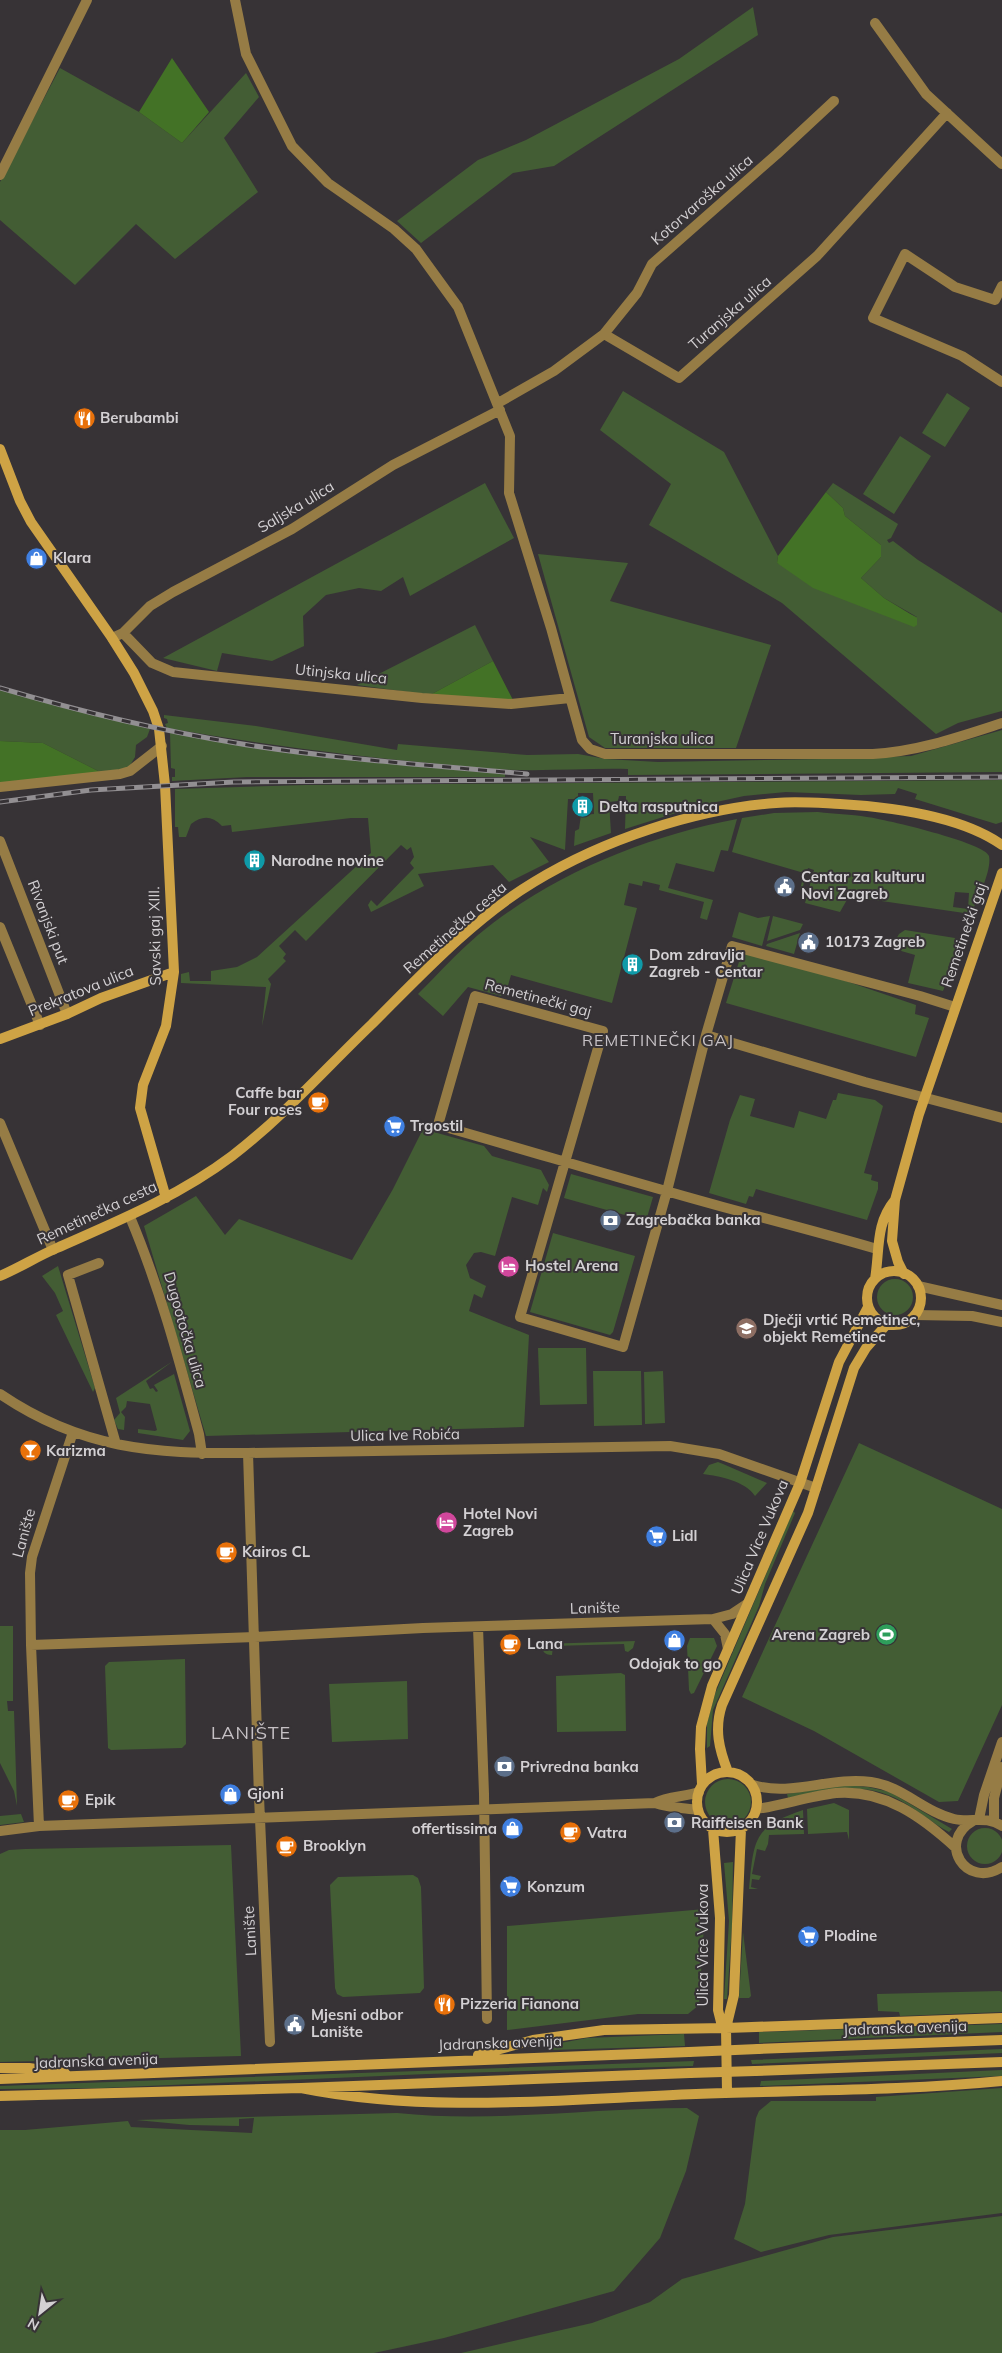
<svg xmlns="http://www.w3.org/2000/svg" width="1002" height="2353" viewBox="0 0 1002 2353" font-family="Mulish,sans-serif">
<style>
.green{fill:#435d34;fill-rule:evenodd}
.forest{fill:#437226}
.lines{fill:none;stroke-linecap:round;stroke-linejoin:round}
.street{stroke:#967c45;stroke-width:10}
.secondary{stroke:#cea345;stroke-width:10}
.rail-casing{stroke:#928f92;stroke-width:5}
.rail{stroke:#373336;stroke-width:3;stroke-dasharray:9;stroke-linecap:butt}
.secondary-bridge{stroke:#cea345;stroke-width:10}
.labels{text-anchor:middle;stroke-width:4;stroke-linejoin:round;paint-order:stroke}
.street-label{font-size:15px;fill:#d3d0d3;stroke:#373336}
.poi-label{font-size:15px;font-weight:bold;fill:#d3d0d3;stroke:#373336;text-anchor:start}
.neighbourhood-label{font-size:16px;letter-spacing:1px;fill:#c6c1c5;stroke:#373336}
.quarter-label{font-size:18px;letter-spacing:1px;fill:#c6c1c5;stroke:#373336}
</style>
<rect width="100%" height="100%" fill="#373336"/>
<path class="green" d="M753,7L758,35L554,166L513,173L421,243L397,221L478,160L526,140L679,59Z
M60,68L139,112L182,143L246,73L259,97L224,138L258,192L175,259L136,224L75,285L0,220V182Z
M623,391L724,452L778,556L777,563L917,617L884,598L861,578L881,557V545L845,516L843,508L826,492L833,483L898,524L891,538L887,540L889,543L893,541L918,560L1002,613V711L958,723L936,734L782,603L649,525L671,484L600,430Z
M947,393L970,408L945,447L922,433Z
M900,436L931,456L894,514L863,494Z
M485,483L514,538L410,596L403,577L381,591L359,588L326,595L303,616L304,646L272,661L222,653L217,671L163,658Z
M538,554L628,563L610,601L771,645L736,748H605L589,737Z
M475,625L493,661L430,695L357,685Z
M0,690L150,729L147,737L136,745L135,757L129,767L104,774L43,743L0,741Z
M164,715L256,726L397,750L398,744L527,755L578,754L606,759L658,762L823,759L911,756L1002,730V772L628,775V769C584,768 539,772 495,769C386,760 276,747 167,728L165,724L168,723L167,719L164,718Z
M170,733L303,754L505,773V777H247L172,781V777H175V769L171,768Z
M1002,780V822L996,824L915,799L917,794L898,788L895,794L861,795L786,792L744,796L698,806L625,829L626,796H619L618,801L609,802L611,833L574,846L575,831L579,829L581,815L594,814L593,793H578V799H568L565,850L530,837L549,862L509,882L493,865L418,874L424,886L371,912L368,905L371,900L377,906L414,868L410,863L414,857L411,847L407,850L401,845L306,941L295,930L279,946L286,954L283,958L286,961L268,979L271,984L262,1026L266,987L181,983V974L189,972L190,981H211V971L237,967L257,957L371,853L368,818H351L232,832L231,825L222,826C212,816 203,815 191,824L186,837H179L178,827H175V789L306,785Z
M818,812C834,814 851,814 867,817C884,819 986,843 989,856C992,871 977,900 971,914L854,897L848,898L840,912L805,903L814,870L808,868L802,890H800L804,873L732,852L742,818L774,813ZM955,892L969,893L968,909L953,907Z
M737,819L728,851L721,850L714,872L676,863L668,888L713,900L707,920L700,918L704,902L659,890L660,885L643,881L642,886L629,883L624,905L637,908L612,1003L511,975L507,989L501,996L468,987L443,1016L418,994C438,974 457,953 478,935C550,875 646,836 737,819Z
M739,912L758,918L770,916L762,946L732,937Z
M773,916L803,924L800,930L767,941Z
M905,930L955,938L959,942L957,954L943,991L908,983L915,955L891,948L899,934Z
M800,933L794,954L766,946L767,944Z
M743,949L793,963L916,1005L915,1014L929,1018L916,1057L726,1003Z
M838,1093L875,1100L883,1106L864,1173L872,1175L871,1180L878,1182V1189L867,1220L756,1189L753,1197L749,1196L746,1204L709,1193L730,1120L740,1095L755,1099L750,1116L794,1128L799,1111L826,1119L833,1100H836Z
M423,1129L484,1146L492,1156L541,1170L549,1185L547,1192L543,1188L538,1205L512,1197L495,1256L481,1252L474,1253L466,1265L470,1278L486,1286L482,1298L474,1294L469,1311L529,1335L524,1427L206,1436L144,1226L196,1196L225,1235L239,1219L352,1260L393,1189Z
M571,1174L653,1197L646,1221L564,1198Z
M553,1233L635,1256L613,1332L610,1335L530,1312Z
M58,1266L95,1388L93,1392L56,1315L63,1311L55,1293L42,1276Z
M877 1297a18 18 0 1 1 36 0a18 18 0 1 1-36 0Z
M538,1348H586L587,1404L540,1405Z
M173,1361L146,1381L150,1389L153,1388L156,1392L158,1391L154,1385L174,1374L190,1431L183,1440L138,1433V1429L155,1431L157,1430L150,1404L127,1401L126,1407L121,1412L125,1417L124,1430L118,1429L114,1420L120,1413L116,1398Z
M593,1371H641L642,1425L594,1426Z
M663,1371L665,1423L645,1424L644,1372Z
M859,1443L1002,1509V1705L958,1801L939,1802L814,1731L742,1697Z
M718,1462L723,1464L767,1483L755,1496C745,1481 720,1476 703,1474L709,1465Z
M793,1511L795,1513L765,1584L759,1606L713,1710L710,1746L707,1748V1723L715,1694Z
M0,1626H13V1701H7L8,1711H14L17,1806L14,1791L0,1763Z
M690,1638H714L717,1646L694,1693L691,1694L689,1690L687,1646Z
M635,1641L633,1648L628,1652L625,1651L624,1644L553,1646L552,1655C544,1655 542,1651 542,1644Z
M185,1659L186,1744L182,1748L111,1750L108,1748L105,1666L109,1662Z
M621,1673L625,1675L626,1731L557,1732L556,1676Z
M407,1681L408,1739L332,1742L329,1684Z
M705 1802a23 23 0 1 1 46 0a23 23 0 1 1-46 0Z
M845,1785L868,1787L890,1792L952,1829L949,1832C932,1823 918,1810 901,1801C864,1780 826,1790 788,1798L787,1794Z
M834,1803L849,1810V1840L847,1832L808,1834L807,1809Z
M803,1810L804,1834L769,1835L768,1844L765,1851L757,1849L752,1874L761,1876L759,1880L752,1879L751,1887L758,1889H749C754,1839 753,1827 803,1810Z
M21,1814L24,1822L0,1825V1816Z
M967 1846a18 18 0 1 1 36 0a18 18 0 1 1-36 0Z
M231,1845L241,2056L0,2062V1854L9,1850L25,1849Z
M733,1862L732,1926L727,1999H724L729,1921L724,1863Z
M413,1875L418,1878L421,1887L424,1988L420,1993L343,1997L337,1994L335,1988L330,1885L338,1877Z
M705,1909L699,2005L688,2014H638L507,2030V1926Z
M743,1932L751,1996L749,1998H739Z
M1000,1991L1002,1992V2012L900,2016L899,2012L878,2011L877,1994Z
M1002,2024V2032L759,2043V2032Z
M684,2034L685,2046L550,2050V2045L587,2038Z
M1002,2049V2053L752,2064L751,2060Z
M694,2061L693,2066L427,2074L102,2088L0,2089V2086Z
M1002,2070V2076L760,2086L761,2081Z
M1002,2088V2213L829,2235L761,2252L734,2239L745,2204L756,2118L759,2111L771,2101H876V2097Z
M687,2108L699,2116L686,2171L660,2238L614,2291L444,2338L374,2353H0V2130H25L128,2121L131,2127L252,2133L254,2118L239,2119V2126L189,2125L136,2120L397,2113C493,2123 591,2108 687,2108Z
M1002,2216V2353H461L592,2323L650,2302L682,2279L833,2237Z"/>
<path class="forest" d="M172,58L209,112L182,143L139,112Z
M826,492L843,508L845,516L881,545V557L861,578L884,598L917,618V625L914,627L813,588L777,563L778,556Z
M493,661L514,702L430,695Z
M0,741L43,743L104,774L0,783Z"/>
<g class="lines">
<path class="street" d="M235,0L246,54L292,146L328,183L394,229L416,249L458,307L510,436L509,493L551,628L582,740L590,749L605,754H873C919,751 959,737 1002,723
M875,23L926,94L1002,164
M0,175L87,0
M1002,286L995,300L955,287L905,254L873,318L962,356L1002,382
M604,334L637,293L652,264L777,154L834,101
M498,403L554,371L604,334L679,378L817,256L947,113
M123,633L152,663L173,672L422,698L511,704L570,698
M112,638L123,633L150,606L173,592L292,529L393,465L500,410
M0,787L120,774L130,771L162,746
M0,841L67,1014
M0,927L40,1025
M706,1035L865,1082L1002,1118
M0,1123L53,1250
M130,1217C160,1288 179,1360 199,1434L202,1454
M877,1249C826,1234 775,1221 723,1207C628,1181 533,1152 438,1125L473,1003L475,996L603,1031L520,1317L623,1347L667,1191L706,1035L732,946L920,996L955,1007
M99,1263L68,1275L116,1444
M918,1286L1002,1305
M915,1315L972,1316L1002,1322
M0,1394C81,1449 153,1454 248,1453L670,1446L719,1454L816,1488
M248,1453L259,1797L270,2042
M713,1619L725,1634L728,1649
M478,1627L484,1794L487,2019
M31,1645L30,1573L32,1557L73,1432
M753,1785C792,1797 831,1776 871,1782C902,1786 924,1812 954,1819C971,1823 986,1815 1002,1826
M655,1803C668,1796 685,1797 699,1792
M757,1809C783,1805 810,1796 836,1793C884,1789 922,1817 956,1848
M698,1810C684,1808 669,1808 655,1803L39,1826L31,1645L255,1637L423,1628L713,1619L732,1614L747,1604
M979,1819L984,1795L1002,1742
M973,1821C936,1842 966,1890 1002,1867
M994,1821V1798L1002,1767
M0,1831L39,1826"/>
<path class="secondary" d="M0,449L20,501L31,522L112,638L134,673L153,711L159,729L165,785L174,972L166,1026L143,1085L140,1108L166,1198
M0,1039L67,1014L101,998L174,972
M867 1298a27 27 0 1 1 54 0a27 27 0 1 1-54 0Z
M904,1274L898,1262L892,1241L895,1200L919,1114L1002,873
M0,1276C19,1268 38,1256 57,1248C118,1221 179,1196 232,1156C283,1117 326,1068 372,1024C421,975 474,918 534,882C603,840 695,809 776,803C797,801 819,803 840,804C890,807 961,816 1002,845
M875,1279C880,1250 875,1224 895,1200
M697 1802a30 30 0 1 1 60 0a30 30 0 1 1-60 0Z
M728,1772C719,1749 714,1729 722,1705L808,1513L854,1368L866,1348L887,1324
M702,1784L700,1749L701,1727L712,1686L800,1483L839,1362L868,1307
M713,1829L720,1918L718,2010L721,2022L726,2028
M758,2049L1002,2040
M478,2055L533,2040L604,2030L726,2028L1002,2018
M0,2068H29L65,2073
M755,2071L1002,2062
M0,2079L689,2052
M301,2088C430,2114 565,2099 696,2094C798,2090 900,2091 1002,2081
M727,2092L726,2028L734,1995L741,1829
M0,2096L301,2088L690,2073"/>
<defs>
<path id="rail" d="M0,688C78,711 156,730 236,743C332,759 430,765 527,774
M0,802L91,790L234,782L1002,777"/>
</defs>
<use href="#rail" class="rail-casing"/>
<use href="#rail" class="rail"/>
<path class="secondary-bridge" d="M689,2052L758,2049
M690,2073L755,2071"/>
</g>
<defs>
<symbol id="restaurant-disc" viewBox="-11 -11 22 22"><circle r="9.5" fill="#e8710a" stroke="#373336"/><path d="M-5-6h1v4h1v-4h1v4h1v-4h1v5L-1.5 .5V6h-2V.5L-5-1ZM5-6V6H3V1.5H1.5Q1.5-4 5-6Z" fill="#fff"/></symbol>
<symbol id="shop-disc" viewBox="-11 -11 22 22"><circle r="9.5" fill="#3f7fe0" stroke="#373336"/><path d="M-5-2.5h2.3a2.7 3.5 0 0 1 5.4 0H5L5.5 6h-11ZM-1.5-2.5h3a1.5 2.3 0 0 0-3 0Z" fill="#fff"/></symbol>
<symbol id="building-disc" viewBox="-11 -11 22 22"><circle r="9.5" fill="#0f9aa8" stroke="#373336"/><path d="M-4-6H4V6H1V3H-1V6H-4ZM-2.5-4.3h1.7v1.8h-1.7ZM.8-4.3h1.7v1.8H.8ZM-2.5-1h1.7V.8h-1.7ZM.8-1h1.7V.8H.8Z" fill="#fff"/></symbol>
<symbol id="civic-disc" viewBox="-11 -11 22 22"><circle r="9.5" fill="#5c6f8a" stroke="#373336"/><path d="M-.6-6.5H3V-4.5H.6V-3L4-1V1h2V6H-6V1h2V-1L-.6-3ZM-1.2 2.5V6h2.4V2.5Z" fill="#fff"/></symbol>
<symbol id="cafe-disc" viewBox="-11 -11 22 22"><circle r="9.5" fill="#e8710a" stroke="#373336"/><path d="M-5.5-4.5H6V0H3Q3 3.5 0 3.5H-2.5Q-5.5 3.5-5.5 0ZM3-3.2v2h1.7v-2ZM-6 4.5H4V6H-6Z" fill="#fff"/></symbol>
<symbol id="supermarket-disc" viewBox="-11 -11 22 22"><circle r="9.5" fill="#3f7fe0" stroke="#373336"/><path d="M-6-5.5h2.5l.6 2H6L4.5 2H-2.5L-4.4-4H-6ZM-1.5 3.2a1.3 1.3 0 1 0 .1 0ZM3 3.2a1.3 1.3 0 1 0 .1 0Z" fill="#fff"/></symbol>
<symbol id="bank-disc" viewBox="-11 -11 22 22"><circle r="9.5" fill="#5c6f8a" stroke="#373336"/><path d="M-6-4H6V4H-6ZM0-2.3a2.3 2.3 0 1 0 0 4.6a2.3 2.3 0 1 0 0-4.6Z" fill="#fff"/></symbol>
<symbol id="hotel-disc" viewBox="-11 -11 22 22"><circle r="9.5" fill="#d1479c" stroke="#373336"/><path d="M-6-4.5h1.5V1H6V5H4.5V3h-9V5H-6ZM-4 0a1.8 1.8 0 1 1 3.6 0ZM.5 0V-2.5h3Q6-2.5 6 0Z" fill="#fff"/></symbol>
<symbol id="school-disc" viewBox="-11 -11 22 22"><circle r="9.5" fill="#8d6e63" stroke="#373336"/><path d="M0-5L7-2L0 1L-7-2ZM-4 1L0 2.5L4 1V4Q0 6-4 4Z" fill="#fff"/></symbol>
<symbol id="bar-disc" viewBox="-11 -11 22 22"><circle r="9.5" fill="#e8710a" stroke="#373336"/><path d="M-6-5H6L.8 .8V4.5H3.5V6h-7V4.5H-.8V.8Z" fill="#fff"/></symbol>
<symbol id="stadium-disc" viewBox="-11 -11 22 22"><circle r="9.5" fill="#2e9e5b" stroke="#373336"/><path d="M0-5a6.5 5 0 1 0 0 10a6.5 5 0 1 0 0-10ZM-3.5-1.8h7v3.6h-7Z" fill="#fff"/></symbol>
</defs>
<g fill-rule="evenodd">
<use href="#restaurant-disc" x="72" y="406" width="25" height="25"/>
<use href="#shop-disc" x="24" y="546" width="25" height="25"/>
<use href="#building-disc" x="570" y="794" width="25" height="25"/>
<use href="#building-disc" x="242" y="848" width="25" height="25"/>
<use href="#civic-disc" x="772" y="874" width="25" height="25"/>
<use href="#civic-disc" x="796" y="930" width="25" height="25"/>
<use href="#building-disc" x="620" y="952" width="25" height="25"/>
<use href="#cafe-disc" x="306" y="1090" width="25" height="25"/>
<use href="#supermarket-disc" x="382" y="1114" width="25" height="25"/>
<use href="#bank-disc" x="598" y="1208" width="25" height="25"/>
<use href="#hotel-disc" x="496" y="1254" width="25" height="25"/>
<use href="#school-disc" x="734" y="1316" width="25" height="25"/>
<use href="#bar-disc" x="18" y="1438" width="25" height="25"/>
<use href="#hotel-disc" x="434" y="1510" width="25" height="25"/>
<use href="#supermarket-disc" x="644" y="1524" width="25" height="25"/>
<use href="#cafe-disc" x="214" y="1540" width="25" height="25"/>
<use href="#stadium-disc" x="874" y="1622" width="25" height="25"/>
<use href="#shop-disc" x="662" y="1628" width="25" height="25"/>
<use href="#cafe-disc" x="498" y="1632" width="25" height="25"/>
<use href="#bank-disc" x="492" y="1754" width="25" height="25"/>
<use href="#shop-disc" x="218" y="1782" width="25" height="25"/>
<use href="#cafe-disc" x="56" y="1788" width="25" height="25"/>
<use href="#bank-disc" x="662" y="1810" width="25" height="25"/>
<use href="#shop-disc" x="500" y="1816" width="25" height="25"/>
<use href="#cafe-disc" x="558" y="1820" width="25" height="25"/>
<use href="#cafe-disc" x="274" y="1834" width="25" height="25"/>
<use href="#supermarket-disc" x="498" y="1874" width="25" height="25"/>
<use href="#supermarket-disc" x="796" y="1924" width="25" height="25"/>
<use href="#restaurant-disc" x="432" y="1992" width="25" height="25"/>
<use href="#civic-disc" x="282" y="2012" width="25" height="25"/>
</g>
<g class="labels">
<g class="street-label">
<text transform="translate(702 200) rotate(-41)" y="5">Kotorvaroška ulica</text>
<text transform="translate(730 313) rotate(-41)" y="5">Turanjska ulica</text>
<text transform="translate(296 507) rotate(-31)" y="5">Saljska ulica</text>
<text transform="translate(341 674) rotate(6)" y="5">Utinjska ulica</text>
<text x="662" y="744">Turanjska ulica</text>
<text transform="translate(48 922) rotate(69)" y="5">Rivanjski put</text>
<text transform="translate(455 928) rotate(-41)" y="5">Remetinečka cesta</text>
<text transform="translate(964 935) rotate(-71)" y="5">Remetinečki gaj</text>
<text transform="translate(155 936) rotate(-91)" y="5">Savski gaj XIII.</text>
<text transform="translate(81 991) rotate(-22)" y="5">Prekratova ulica</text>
<text transform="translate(538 998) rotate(15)" y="5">Remetinečki gaj</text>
<text transform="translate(97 1213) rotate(-25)" y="5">Remetinečka cesta</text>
<text transform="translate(185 1330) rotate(74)" y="5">Dugootočka ulica</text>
<text transform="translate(405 1435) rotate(-1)" y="5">Ulica Ive Robića</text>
<text transform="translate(24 1533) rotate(-75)" y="5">Lanište</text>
<text transform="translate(760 1537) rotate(-67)" y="5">Ulica Vice Vukova</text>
<text transform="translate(595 1608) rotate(-2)" y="5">Lanište</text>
<text transform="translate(250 1931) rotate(-93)" y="5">Lanište</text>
<text transform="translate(703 1945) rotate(-90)" y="5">Ulica Vice Vukova</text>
<text transform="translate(905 2028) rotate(-2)" y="5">Jadranska avenija</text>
<text transform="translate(500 2043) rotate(-2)" y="5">Jadranska avenija</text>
<text transform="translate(96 2061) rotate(-2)" y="5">Jadranska avenija</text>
</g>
<g class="poi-label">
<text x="100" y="423">Berubambi</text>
<text x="53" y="563">Klara</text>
<text x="599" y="812">Delta rasputnica</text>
<text x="271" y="866">Narodne novine</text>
<text x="801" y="882">Centar za kulturu<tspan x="801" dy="17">Novi Zagreb</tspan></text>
<text x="825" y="947">10173 Zagreb</text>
<text x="649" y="960">Dom zdravlja<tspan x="649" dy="17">Zagreb - Centar</tspan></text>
<text x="302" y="1098" text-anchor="end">Caffe bar<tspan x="302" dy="17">Four roses</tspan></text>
<text x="410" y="1131">Trgostil</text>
<text x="626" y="1225">Zagrebačka banka</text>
<text x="525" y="1271">Hostel Arena</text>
<text x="763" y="1325">Dječji vrtić Remetinec,<tspan x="763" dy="17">objekt Remetinec</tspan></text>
<text x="46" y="1456">Karizma</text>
<text x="463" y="1519">Hotel Novi<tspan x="463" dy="17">Zagreb</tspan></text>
<text x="672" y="1541">Lidl</text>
<text x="242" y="1557">Kairos CL</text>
<text x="870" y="1640" text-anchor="end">Arena Zagreb</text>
<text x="527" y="1649">Lana</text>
<text x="675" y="1669" text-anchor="middle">Odojak to go</text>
<text x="520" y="1772">Privredna banka</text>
<text x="247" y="1799">Gjoni</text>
<text x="85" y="1805">Epik</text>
<text x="691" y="1828">Raiffeisen Bank</text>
<text x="497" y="1834" text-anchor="end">offertissima</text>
<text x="587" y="1838">Vatra</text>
<text x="303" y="1851">Brooklyn</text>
<text x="527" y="1892">Konzum</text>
<text x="824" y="1941">Plodine</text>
<text x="460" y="2009">Pizzeria Fianona</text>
<text x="311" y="2020">Mjesni odbor<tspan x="311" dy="17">Lanište</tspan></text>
</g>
<g class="neighbourhood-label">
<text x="658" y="1046">REMETINEČKI GAJ</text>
</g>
<g class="quarter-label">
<text x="251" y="1739">LANIŠTE</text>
</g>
</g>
<g transform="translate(40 2313) rotate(210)" stroke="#373336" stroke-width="4" paint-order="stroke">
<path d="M0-4L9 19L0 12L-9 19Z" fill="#d3d0d3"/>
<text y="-8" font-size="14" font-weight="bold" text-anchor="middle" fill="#d3d0d3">N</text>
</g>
</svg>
